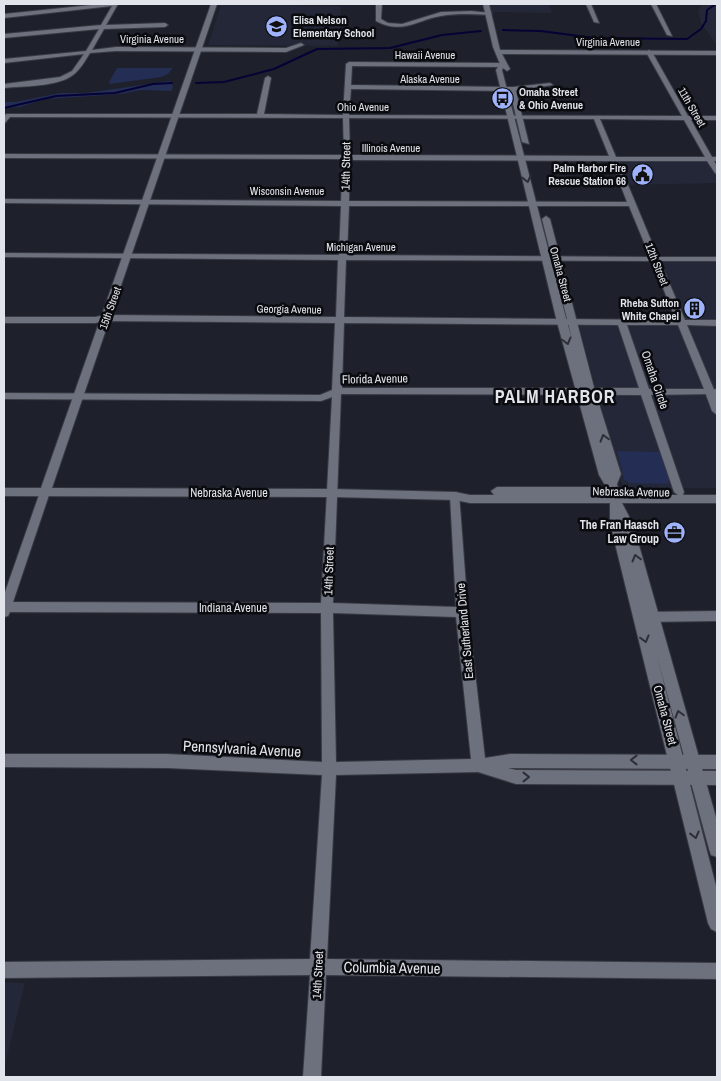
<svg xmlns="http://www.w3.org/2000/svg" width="721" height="1081" viewBox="0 0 721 1081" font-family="'Archivo Narrow',sans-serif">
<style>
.built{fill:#232737}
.green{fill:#242d54}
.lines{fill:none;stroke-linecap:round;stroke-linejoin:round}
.stream{stroke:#050335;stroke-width:2}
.street-casing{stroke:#383b43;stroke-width:2}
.secondary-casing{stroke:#383b43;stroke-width:2}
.street{fill:#6d707d;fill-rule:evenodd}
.secondary{fill:#6d707d;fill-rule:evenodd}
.oneway{stroke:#2d2e36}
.labels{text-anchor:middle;stroke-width:5;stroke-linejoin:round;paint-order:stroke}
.far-poi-label{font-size:11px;font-weight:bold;fill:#e2e4eb;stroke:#0a0b0f;text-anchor:start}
.far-street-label{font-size:11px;fill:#e2e4eb;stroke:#0a0b0f}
.street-label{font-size:12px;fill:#e2e4eb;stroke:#0a0b0f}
.poi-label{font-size:12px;font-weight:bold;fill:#e2e4eb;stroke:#0a0b0f;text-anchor:end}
.near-street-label{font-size:15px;fill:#e2e4eb;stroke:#0a0b0f}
.district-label{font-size:18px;font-weight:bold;letter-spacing:1px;fill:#e2e4eb;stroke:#0a0b0f}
</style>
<rect width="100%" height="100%" fill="#1e212b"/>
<path class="built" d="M490,4H549L552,13L492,12Z
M702,4H717V45L701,23L698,11Z
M221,5L341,6L338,46L208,45Z
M618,161H709L717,178V183L627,185Z
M659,261H717V488H623L579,326H686Z
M4,982L25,983L4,1069Z"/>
<path class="green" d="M117,68H173L168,74L161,77L110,84L109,82Z
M170,81L173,86L172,91L141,90L121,94L46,99L20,107L4,108V102H15L60,93H86Z
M617,451L660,452L669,479L668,484L629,483L624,479Z"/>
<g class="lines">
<path class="stream" d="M503,30L541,31L594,38L687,39L701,29L706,21L707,10L716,4
M196,83L224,82L274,69L317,49L390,48L442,35L481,31
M4,108L56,96L115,93L153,84L172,83"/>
<defs>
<path id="street" d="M101,4H118L106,25L165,23L168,25L165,27L104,29L92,50L116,47L286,48L301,43L304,45L286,52L116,51L90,53C85,61 80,70 73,75C58,87 23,86 4,88V84L60,77L72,71L84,54L4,63V59L86,51L99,29L4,38V34L101,25L112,6L4,18V14Z
M376,4H382L381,19L388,23L402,24L441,12L471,11L492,13L489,15C473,14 457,13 441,16C416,20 403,35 376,21Z
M586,4H591L599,23L594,22Z
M651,4H656L672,36L667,35Z
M649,50L652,52L688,116H717V120H691L712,157H717V161H714L717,166V174L715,173L707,161H618L658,257H717V261H660L685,320H717V326L687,325L715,392L713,394L651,395L684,492L683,495L679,496L674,492L641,395L341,394L333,603L456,607L450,496L455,492L459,493L468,612L485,758L510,754L717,755V769L508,768L516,770L717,771V785L516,784L478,772L336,775L327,959L717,963V979L326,975L321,1077H303L310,975L4,978V962L310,959L322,775L167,768L4,767V754H167L322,762L321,613L10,612L8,616L4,617V595L40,492L45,488L50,492L13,602L321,603L332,397L321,401L4,399V393L320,395L332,390L335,323L106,321L95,323H4V317H95L106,315L336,317L338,260L4,257V253L339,255L341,206L4,203V199L341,201L343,159L4,158V154L344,155L343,118L10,117L4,124V117L6,114H257L265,78L268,76L271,78L264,114L343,115L346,64L349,62L502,63L505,65L502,67L352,66L351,85L513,87L550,83L553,85L513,91L351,89L349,115L682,116L646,52ZM349,118L594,119L609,156L350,155ZM600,119L684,120L705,157H616ZM350,160L611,161L627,202L349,201ZM349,206H629L650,257L347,255ZM346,260L652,261L676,320L344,317ZM344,323L618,325L639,388H342ZM627,325H678L704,389H649ZM333,613L456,617L471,759L336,762Z
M717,611V621L644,622L640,621L638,617L640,613L644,612Z"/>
<path id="secondary" d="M211,4H217L52,488L332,489L455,492L470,495H494L491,491L497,487H597L603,491L600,495H608L605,485L599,475L557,322L496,70L500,64L493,47L483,4H489L500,50L717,51V55L502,54L510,69L507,71L503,68L502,70L567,322L572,339L542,219L546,216L550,219L595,391L621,474L617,484L620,495H717V503H622L633,524L717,821V857L711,855L709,849L657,656L717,890V932L711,929L708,923L610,523V503H470L455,500L332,497L4,496V488H41Z
M513,89L516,91L529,144L522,142L510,91Z
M717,389V415L712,411L705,392L706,390Z"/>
</defs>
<use href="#street" class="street-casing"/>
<use href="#secondary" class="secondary-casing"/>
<use href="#street" class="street"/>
<use href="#secondary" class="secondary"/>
</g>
<defs><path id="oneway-chevron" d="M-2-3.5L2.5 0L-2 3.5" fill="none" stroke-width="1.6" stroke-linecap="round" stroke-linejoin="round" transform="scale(1.25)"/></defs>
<g class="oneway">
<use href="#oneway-chevron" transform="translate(527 179) rotate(76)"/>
<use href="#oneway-chevron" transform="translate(567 341) rotate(75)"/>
<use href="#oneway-chevron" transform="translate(604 438) rotate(-106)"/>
<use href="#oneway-chevron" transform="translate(636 558) rotate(-105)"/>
<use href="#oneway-chevron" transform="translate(645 639) rotate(75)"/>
<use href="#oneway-chevron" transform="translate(679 714) rotate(-106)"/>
<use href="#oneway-chevron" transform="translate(634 760) rotate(180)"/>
<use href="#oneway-chevron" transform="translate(526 777)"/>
<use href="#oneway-chevron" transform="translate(695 835) rotate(76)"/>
</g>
<defs>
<symbol id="school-disc" viewBox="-11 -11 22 22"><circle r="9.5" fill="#9fb3fd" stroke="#0a0b0f"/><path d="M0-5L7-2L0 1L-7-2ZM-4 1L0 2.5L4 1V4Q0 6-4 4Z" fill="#111"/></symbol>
<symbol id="bus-disc" viewBox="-11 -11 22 22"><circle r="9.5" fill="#9fb3fd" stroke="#0a0b0f"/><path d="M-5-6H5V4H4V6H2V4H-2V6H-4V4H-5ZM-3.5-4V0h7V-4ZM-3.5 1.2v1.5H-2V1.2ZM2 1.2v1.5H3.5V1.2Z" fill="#111"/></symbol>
<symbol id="civic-disc" viewBox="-11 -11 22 22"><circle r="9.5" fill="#9fb3fd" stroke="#0a0b0f"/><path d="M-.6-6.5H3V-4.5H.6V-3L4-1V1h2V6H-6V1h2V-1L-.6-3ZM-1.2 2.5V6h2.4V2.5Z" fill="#111"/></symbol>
<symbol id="building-disc" viewBox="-11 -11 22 22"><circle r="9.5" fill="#9fb3fd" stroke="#0a0b0f"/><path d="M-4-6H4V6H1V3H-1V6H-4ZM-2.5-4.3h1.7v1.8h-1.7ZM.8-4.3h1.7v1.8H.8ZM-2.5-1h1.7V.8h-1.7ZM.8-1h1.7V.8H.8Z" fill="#111"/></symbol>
<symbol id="office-disc" viewBox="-11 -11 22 22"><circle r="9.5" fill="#9fb3fd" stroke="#0a0b0f"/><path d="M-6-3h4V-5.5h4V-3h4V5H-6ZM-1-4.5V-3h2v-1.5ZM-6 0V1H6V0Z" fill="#111"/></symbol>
</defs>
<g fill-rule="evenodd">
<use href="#school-disc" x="264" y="14" width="25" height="25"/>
<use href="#bus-disc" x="490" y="86" width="25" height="25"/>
<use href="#civic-disc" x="630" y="162" width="25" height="25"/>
<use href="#building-disc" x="682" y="296" width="25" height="25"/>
<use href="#office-disc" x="662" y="520" width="25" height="25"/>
</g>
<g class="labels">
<g class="far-poi-label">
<text x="293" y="24">Elisa Nelson<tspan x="293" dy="13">Elementary School</tspan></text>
<text x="519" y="96">Omaha Street<tspan x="519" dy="13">&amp; Ohio Avenue</tspan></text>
<text x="626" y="172" text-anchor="end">Palm Harbor Fire<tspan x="626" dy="13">Rescue Station 66</tspan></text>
<text x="679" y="307" text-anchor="end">Rheba Sutton<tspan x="679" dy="13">White Chapel</tspan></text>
</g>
<g class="far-street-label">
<text x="152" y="43">Virginia Avenue</text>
<text x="608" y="46">Virginia Avenue</text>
<text x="425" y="59">Hawaii Avenue</text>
<text x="430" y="83">Alaska Avenue</text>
<text x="363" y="111">Ohio Avenue</text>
<text transform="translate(692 107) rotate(60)" y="4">11th Street</text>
<text x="391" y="152">Illinois Avenue</text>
<text x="287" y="195">Wisconsin Avenue</text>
<text x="361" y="251">Michigan Avenue</text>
<text transform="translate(657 264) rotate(68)" y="4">12th Street</text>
<text transform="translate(561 274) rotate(75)" y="4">Omaha Street</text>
<text transform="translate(110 308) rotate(-70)" y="4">15th Street</text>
<text transform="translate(289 309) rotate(1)" y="4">Georgia Avenue</text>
</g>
<g class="street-label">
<text transform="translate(346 166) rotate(-89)" y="4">14th Street</text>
<text transform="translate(375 379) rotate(-1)" y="4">Florida Avenue</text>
<text transform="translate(655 380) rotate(71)" y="4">Omaha Circle</text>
<text transform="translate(631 492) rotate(1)" y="4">Nebraska Avenue</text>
<text x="229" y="497">Nebraska Avenue</text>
<text transform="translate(329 571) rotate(-88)" y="4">14th Street</text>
<text x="233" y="612">Indiana Avenue</text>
<text transform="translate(465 631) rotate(-95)" y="4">East Sutherland Drive</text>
<text transform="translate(665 715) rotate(75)" y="4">Omaha Street</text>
<text transform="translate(318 975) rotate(-87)" y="4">14th Street</text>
</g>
<g class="poi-label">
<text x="659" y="529">The Fran Haasch<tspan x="659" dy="14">Law Group</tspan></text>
</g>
<g class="near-street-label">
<text transform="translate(242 749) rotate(3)" y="5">Pennsylvania Avenue</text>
<text transform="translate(392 968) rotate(1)" y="5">Columbia Avenue</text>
</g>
<g class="district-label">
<text x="555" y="403">PALM HARBOR</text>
</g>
</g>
<rect width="721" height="1081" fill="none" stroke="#e2e4eb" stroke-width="10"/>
</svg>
